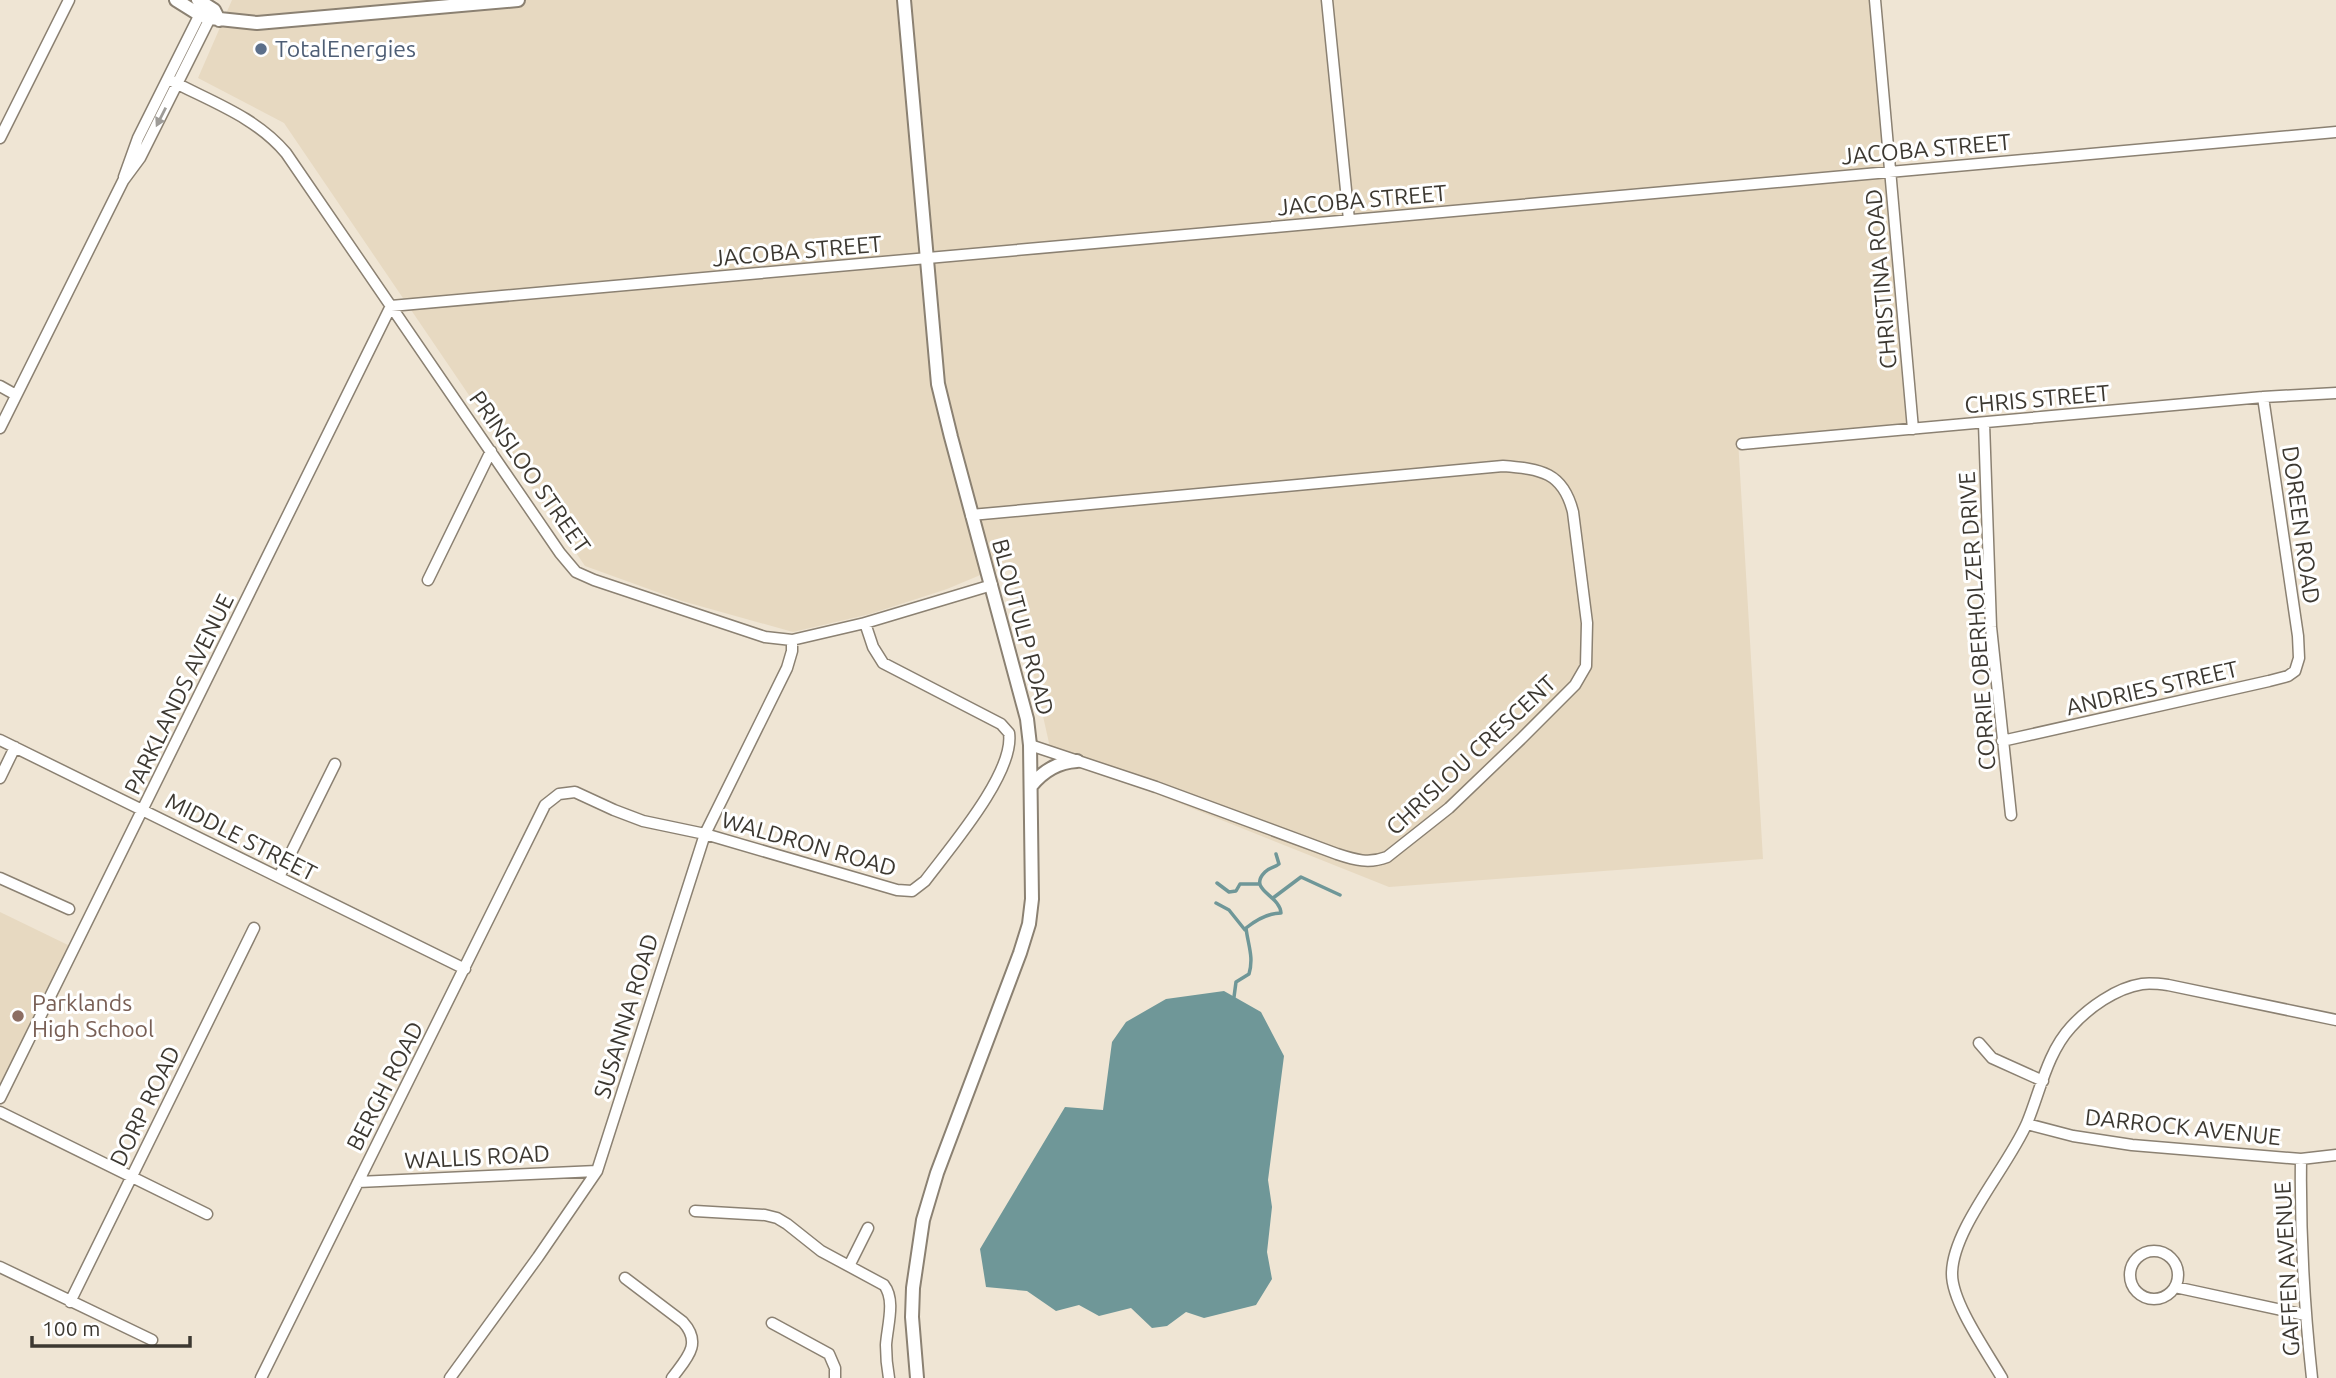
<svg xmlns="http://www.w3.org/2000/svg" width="2336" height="1378" viewBox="0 0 2336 1378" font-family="Ubuntu,sans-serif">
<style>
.built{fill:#e7d9c1}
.water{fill:#6f9798}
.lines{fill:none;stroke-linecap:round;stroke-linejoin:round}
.stream{stroke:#6f9798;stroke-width:3.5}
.minor-casing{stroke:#8b8172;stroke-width:13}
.tertiary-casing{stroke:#8b8172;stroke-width:16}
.minor{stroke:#fff;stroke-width:10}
.tertiary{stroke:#fff;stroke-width:12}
.oneway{fill:#9e9c98}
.service-dot{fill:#5c6f8a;stroke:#fff;stroke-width:2.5}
.education-dot{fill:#8d6e63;stroke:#fff;stroke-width:2.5}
.labels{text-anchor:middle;stroke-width:6;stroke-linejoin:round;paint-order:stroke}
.service-label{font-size:23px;fill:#4e5e75;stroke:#fff;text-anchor:start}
.street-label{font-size:23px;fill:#3c3831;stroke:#fff}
.education-label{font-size:23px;fill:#785e54;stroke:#fff;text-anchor:start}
</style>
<rect width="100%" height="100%" fill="#efe5d4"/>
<path class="built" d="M232,0H1876L1907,423L1738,440L1763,859L1389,887L1051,752L1009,563L947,589L870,614L793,632L682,601L585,566L284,123L198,78Z
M0,912L70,946L0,1087Z"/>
<path class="water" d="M1224,991L1261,1012L1284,1056L1268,1180L1272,1207L1267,1252L1272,1279L1256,1305L1204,1318L1186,1312L1167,1326L1152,1328L1131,1308L1099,1316L1079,1305L1056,1311L1027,1291L986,1287L980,1249L1065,1107L1103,1110L1112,1042L1126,1022L1166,999Z"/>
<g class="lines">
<path class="stream" d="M1217,883L1229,892L1236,891L1240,884H1260
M1273,898L1301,877L1340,895
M1216,903L1229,910L1245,930
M1234,997L1236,982L1249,974C1254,957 1248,945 1246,928C1256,920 1268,913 1281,913C1280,895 1247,890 1265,872C1270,867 1274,868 1279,864L1276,854"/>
<defs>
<path id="minor" d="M1327,0L1349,220
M1875,0L1913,429
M168,79C209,101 255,116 286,153L560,553L576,572L594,580L765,637L792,640L865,623L992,585
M0,138L69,0
M124,177L138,138L202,10
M0,386L16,395
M1984,423L1991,627L2011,815
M0,428L123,181L140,158L213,12
M1742,444L2263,397L2336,393
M971,515L1503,466C1541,469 1563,472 1573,512L1587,623L1586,666L1575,685L1522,738L1449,808L1387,857C1369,864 1355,860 1337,854L1156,787L1030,745
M428,580L491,451
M0,740L465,969
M2002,741L2269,681L2288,676L2295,671L2299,658L2298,636L2263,397
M0,778L15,747
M279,877L335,764
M0,878L69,909
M1979,1043L1992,1058L2043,1081
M0,1098L391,306L2336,132
M0,1112L207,1214
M2027,1124L2073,1136L2132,1145L2301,1159L2336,1155
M2301,1159C2300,1233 2304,1305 2312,1378
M358,1182L597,1171
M695,1211L765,1215L777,1218L787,1224L821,1251L884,1285C896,1300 887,1327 886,1345C886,1356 887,1367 889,1378
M2130 1275a24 24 0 1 1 48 0a24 24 0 1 1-48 0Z
M849,1266L868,1228
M0,1267L152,1340
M625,1278L683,1322C703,1344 686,1359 672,1378
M2175,1287L2305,1315
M70,1302L254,928
M772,1323L829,1354L835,1368V1378
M261,1378L545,805L559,794L575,792L614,810L643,821L705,834L897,890L912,891L925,881C949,849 1015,773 1009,733L1001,724L883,663L873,647L865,623
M450,1378L538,1257L597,1171L705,834L787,668L792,651V640
M2002,1378C1987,1352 1952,1303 1952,1274C1952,1229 2008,1167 2027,1123C2040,1092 2047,1053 2071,1027C2088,1008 2116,988 2142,984C2150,983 2160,984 2168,985L2336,1020"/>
<path id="tertiary" d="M176,0L200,15L210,18L257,23L518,0
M198,0L214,10L219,20
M904,0L938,384L951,437L1027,719L1030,745L1032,899L1029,924L1020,953L937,1173L923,1220L913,1288L912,1317L917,1378
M1031,786C1043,771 1058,762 1077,761"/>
</defs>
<use href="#minor" class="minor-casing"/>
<use href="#tertiary" class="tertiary-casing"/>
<use href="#minor" class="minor"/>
<use href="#tertiary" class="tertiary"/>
</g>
<defs><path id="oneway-solid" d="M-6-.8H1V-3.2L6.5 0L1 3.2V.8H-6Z" transform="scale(1.75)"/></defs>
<use class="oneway" href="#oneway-solid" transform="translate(161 117) rotate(117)"/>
<circle class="service-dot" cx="261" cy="49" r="7"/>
<circle class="education-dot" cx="18" cy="1016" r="7"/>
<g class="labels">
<g class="service-label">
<text x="275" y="57">TotalEnergies</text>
</g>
<g class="street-label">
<text transform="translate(1926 149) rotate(-5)" y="8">JACOBA STREET</text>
<text transform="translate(1362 200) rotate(-5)" y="8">JACOBA STREET</text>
<text transform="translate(797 251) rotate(-5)" y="8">JACOBA STREET</text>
<text transform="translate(1881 279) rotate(-95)" y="8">CHRISTINA ROAD</text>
<text transform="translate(2037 399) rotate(-5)" y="8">CHRIS STREET</text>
<text transform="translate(530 472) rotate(55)" y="8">PRINSLOO STREET</text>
<text transform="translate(2301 525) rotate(82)" y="8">DOREEN ROAD</text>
<text transform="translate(1977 621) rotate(-94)" y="8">CORRIE OBERHOLZER DRIVE</text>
<text transform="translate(1023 627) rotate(75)" y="8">BLOUTULP ROAD</text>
<text transform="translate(2152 688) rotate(-13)" y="8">ANDRIES STREET</text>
<text transform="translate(179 694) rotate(-64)" y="8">PARKLANDS AVENUE</text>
<text transform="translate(1471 755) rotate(-43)" y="8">CHRISLOU CRESCENT</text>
<text transform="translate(241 837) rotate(27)" y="8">MIDDLE STREET</text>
<text transform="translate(809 844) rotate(16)" y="8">WALDRON ROAD</text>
<text transform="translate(626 1016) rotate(-73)" y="8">SUSANNA ROAD</text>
<text transform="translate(385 1086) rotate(-63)" y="8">BERGH ROAD</text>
<text transform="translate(145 1106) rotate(-64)" y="8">DORP ROAD</text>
<text transform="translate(2183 1127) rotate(6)" y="8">DARROCK AVENUE</text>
<text transform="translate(477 1157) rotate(-3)" y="8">WALLIS ROAD</text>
<text transform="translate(2287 1269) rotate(-93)" y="8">GAFFEN AVENUE</text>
</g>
<g class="education-label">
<text x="32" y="1011">Parklands<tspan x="32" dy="26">High School</tspan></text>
</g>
</g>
<path d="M32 1336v10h158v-10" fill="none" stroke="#3c3831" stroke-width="3.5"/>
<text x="42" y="1336" font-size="21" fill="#3c3831" stroke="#ffffff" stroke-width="5" paint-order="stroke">100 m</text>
</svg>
